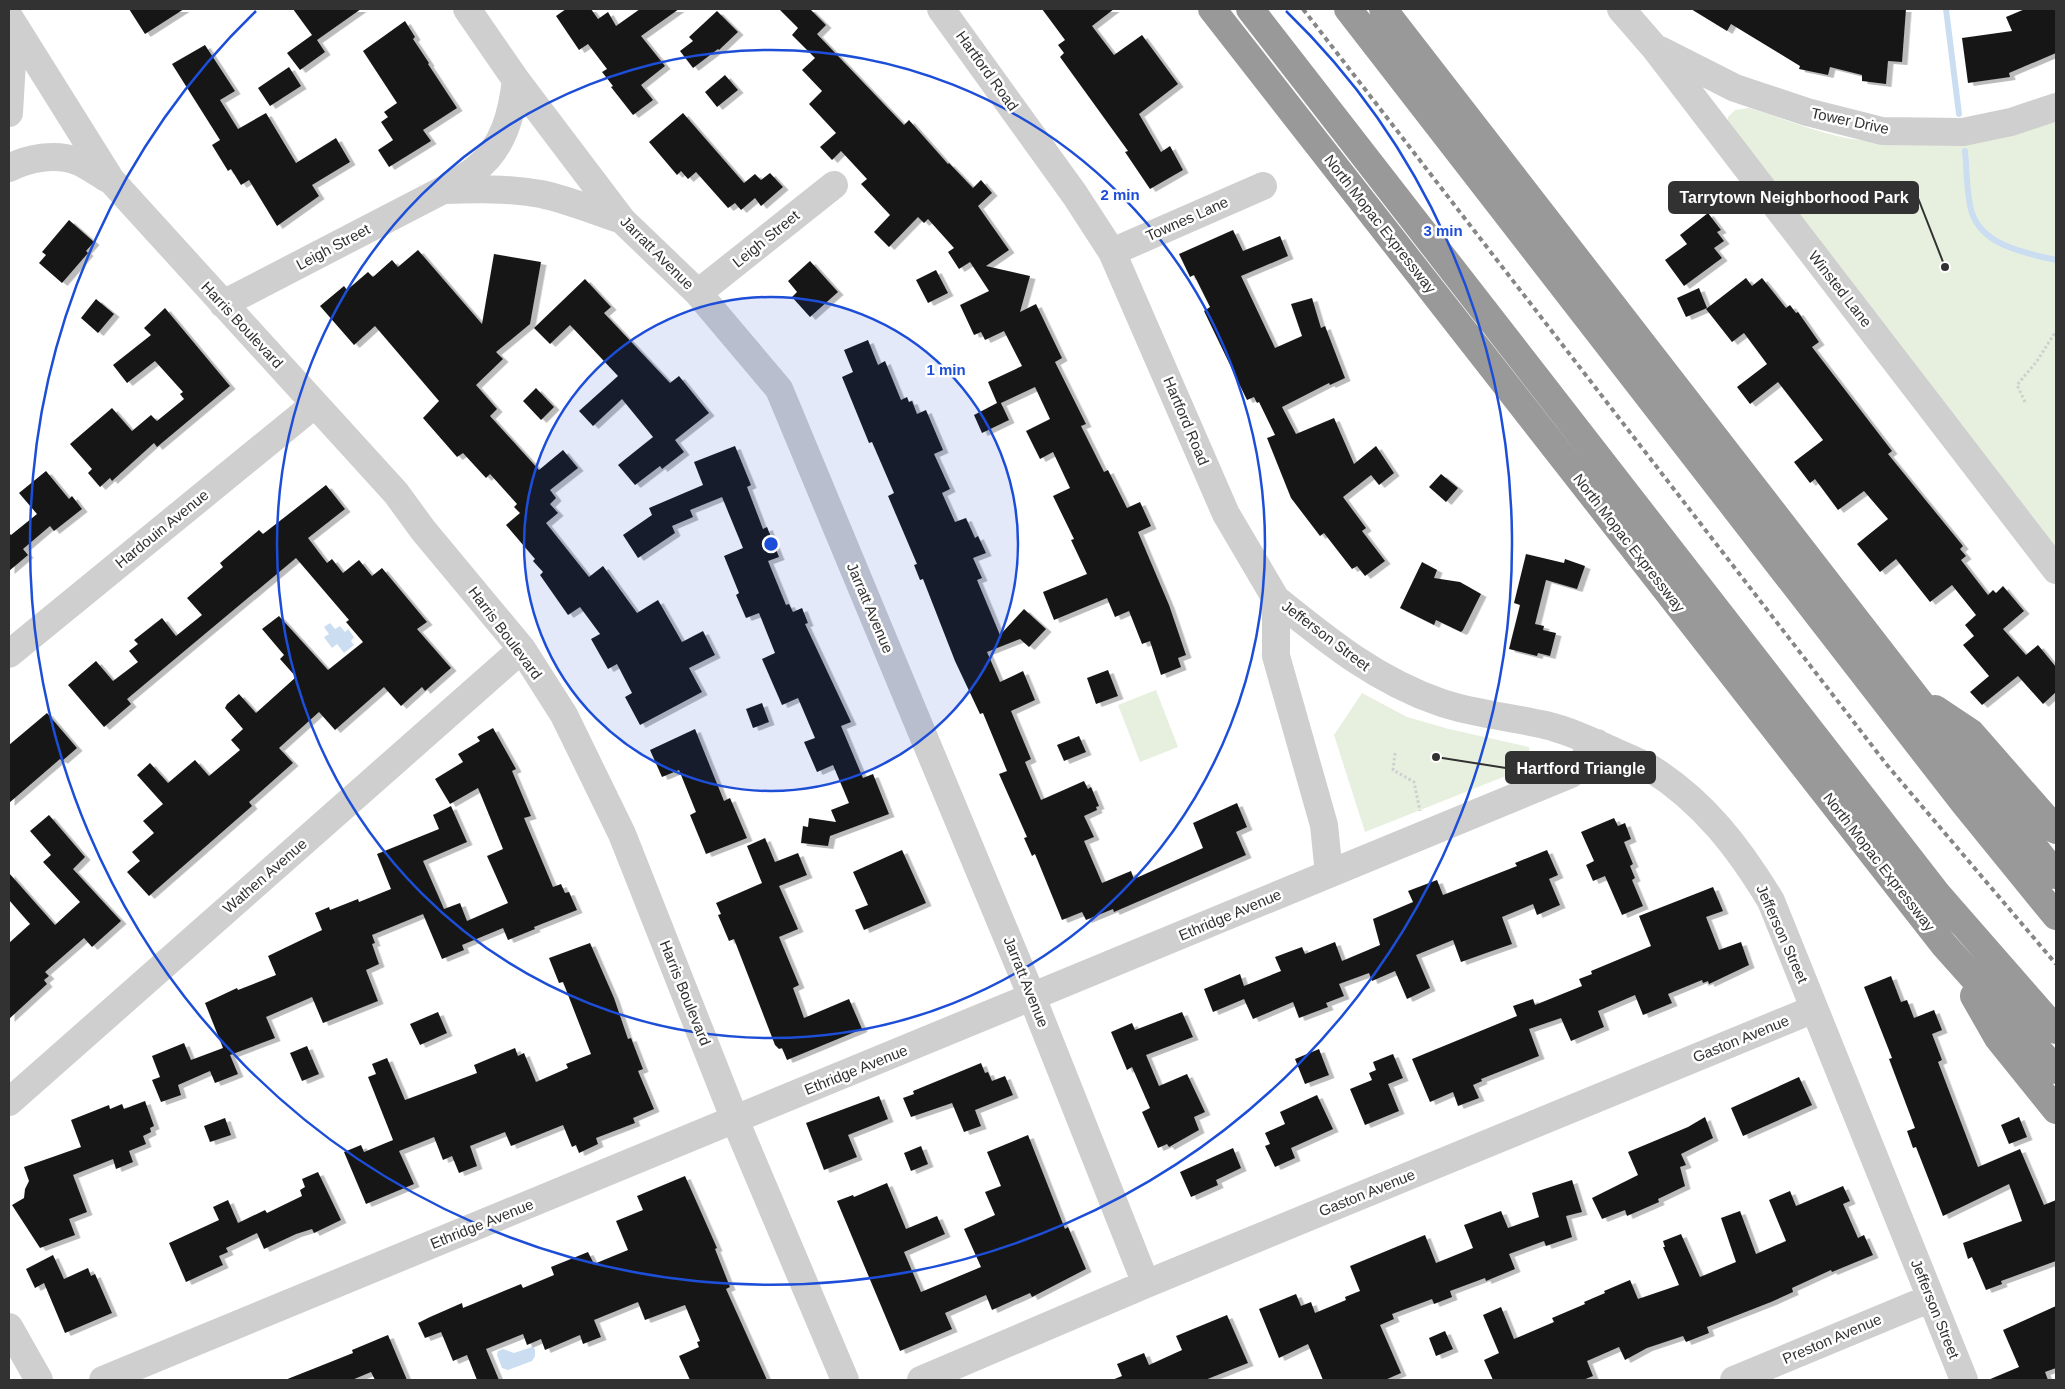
<svg xmlns="http://www.w3.org/2000/svg" width="2065" height="1389" viewBox="0 0 2065 1389" font-family="Arial,sans-serif">
<style>
.green{fill:#e7f0df}
.water{fill:#cbdef1}
.lines{fill:none;stroke-linecap:round;stroke-linejoin:round}
.stream{stroke:#cbdef1;stroke-width:6}
.building{fill:#191919;filter:url(#shadow)}
.path{stroke:#cfcfcf;stroke-width:3;stroke-dasharray:2.5 2.5;stroke-linecap:butt}
.minor{stroke:#cfcfcf;stroke-width:28}
.highway{stroke:#999;stroke-width:28}
.rail{stroke:#878787;stroke-width:4;stroke-dasharray:5 4;stroke-linecap:butt}
.ring{fill:none;stroke:#1d4ed8;stroke-width:2.5}
.labels{text-anchor:middle;stroke-width:5;stroke-linejoin:round;paint-order:stroke}
.street-label{font-size:15px;fill:#323232;stroke:#fff}
.centre{fill:#1d4ed8;stroke:#fff;stroke-width:2.5}
.ring-label{font-size:15px;text-anchor:middle;font-weight:bold;fill:#1d4ed8;stroke:#fff;stroke-width:5;stroke-linejoin:round;paint-order:stroke}
.leader{fill:none;stroke:#323232;stroke-width:2}
.callout-dot{fill:#323232;stroke:#fff;stroke-width:2}
.callout{fill:#323232;stroke:#323232;stroke-width:2}
.callout-label{font-size:16px;text-anchor:middle;font-weight:bold;fill:#fff}
</style>
<defs>
<filter id="shadow"><feDropShadow dx="5.5" dy="3" stdDeviation="0" flood-color="#0004"/></filter>
</defs>
<rect width="100%" height="100%" fill="#fff"/>
<path class="green" d="M1749,108C1783,118 1817,133 1852,139C1912,149 1999,143 2056,121V553L1727,132L1728,117L1735,110Z
M1156,690L1178,747L1140,762L1118,705Z
M1362,693L1407,717L1449,729L1529,747L1531,766L1365,832L1334,735Z"/>
<path class="water" d="M330,623L335,629L340,626L345,632L348,629L354,637L351,641L354,645L344,653L337,644L332,648L324,637L329,634L324,627Z
M532,1347L535,1349V1356L532,1361L508,1370L502,1368L497,1355L498,1351L503,1349L514,1353Z"/>
<g class="lines">
<path class="stream" d="M1946,9L1959,114
M1965,151C1967,170 1966,194 1972,213C1983,246 2026,253 2056,260"/>
</g>
<path class="building" d="M129,9H184L145,34Z
M293,9H361L317,40L325,52L300,70L287,53L312,35Z
M566,9H591L598,19L608,12L616,26L640,9H679L641,36L665,66L641,85L653,100L633,115L611,87L613,86L602,72L607,69L588,44L579,50L556,16Z
M779,9H810L826,25L817,34L904,125L909,120L948,164L949,163L973,188L981,180L992,193L978,206L1009,250L986,266L1030,276L1020,312L1036,304L1062,358L1055,362L1086,424L1081,426L1104,472L1108,470L1127,508L1140,502L1151,526L1138,532L1169,605L1186,655L1178,658L1181,667L1161,675L1150,641L1142,644L1129,611L1115,617L1107,598L1054,620L1043,592L1087,574L1071,540L1074,539L1053,496L1070,488L1053,452L1040,459L1026,431L1050,419L1035,387L1001,403L1009,420L982,433L974,415L997,403L988,382L1022,366L1004,331L985,340L981,332L974,335L960,305L989,291L970,262L959,269L948,252L954,248L928,219L924,223L918,217L889,247L874,232L890,215L861,184L867,179L841,151L832,160L820,147L836,133L809,104L822,91L802,70L815,58L792,35L798,28Z
M1042,9H1114L1092,26L1114,55L1142,35L1178,84L1139,114L1161,152L1170,146L1183,170L1150,189L1125,152L1128,151L1060,57L1064,53L1058,45L1065,40Z
M1691,9H1906L1902,62L1888,61L1886,84L1862,81V75L1830,67L1828,75L1799,69L1800,66L1731,24L1727,31Z
M2025,9H2056V53L2009,73L2010,77L1968,83L1962,38L2012,31L2006,17Z
M717,11L738,32L719,50L718,49L693,68L680,51L693,41L689,37Z
M405,21L415,37L413,39L429,63L428,64L457,108L423,130L431,141L389,167L378,150L393,140L381,122L388,117L384,112L397,103L363,51Z
M205,45L235,91L220,100L238,129L266,113L296,163L336,138L350,162L312,185L319,196L277,226L249,180L241,185L231,169L228,171L212,145L220,140L172,64Z
M289,67L301,86L270,106L258,88Z
M725,75L738,90L717,107L705,92Z
M683,113L744,183L755,174L761,180L770,173L783,187L761,206L755,198L741,210L735,203L728,208L696,172L688,179L681,171L677,175L649,142Z
M1708,213L1721,230L1717,232L1724,241L1714,248L1722,258L1684,286L1665,260L1687,244L1680,235Z
M69,220L94,242L86,251L88,253L62,283L39,263L46,255L42,252Z
M1233,230L1243,251L1280,236L1288,256L1241,276L1275,348L1302,336L1291,304L1312,298L1321,328L1325,326L1345,378L1330,385L1329,383L1282,407L1296,434L1334,418L1354,464L1376,446L1394,473L1379,485L1371,475L1343,497L1366,528L1362,531L1385,561L1365,576L1357,566L1352,569L1324,533L1320,536L1291,498L1267,438L1275,435L1259,402L1257,403L1254,397L1247,400L1204,311L1210,307L1194,275L1190,277L1179,254Z
M418,250L482,324L494,254L541,262L530,324L496,352L503,359L476,385L497,409L490,416L539,470L563,450L578,468L550,490L556,498L550,504L558,513L546,523L589,577L603,566L637,613L658,600L682,642L703,631L715,655L689,668L702,692L640,725L625,697L632,693L617,664L608,669L591,639L600,634L580,607L568,615L540,575L543,572L533,561L535,559L506,525L520,513L514,507L517,504L490,474L486,478L463,453L457,457L423,418L439,401L375,326L354,345L320,306L344,286L347,290L368,272L373,277L392,260L398,267Z
M810,261L838,292L810,317L792,297L797,292L788,281Z
M936,270L948,293L928,303L916,280Z
M1746,278L1752,286L1762,278L1786,308L1790,305L1796,313L1798,312L1819,342L1812,347L1892,451L1888,454L1963,546L1960,549L1966,556L1961,560L1988,595L1993,590L1996,593L2003,586L2024,611L2003,629L2026,655L2038,645L2056,667V692L2043,704L2018,676L1982,705L1970,692L1989,676L1963,645L1974,636L1965,625L1976,615L1952,585L1930,602L1896,559L1880,572L1857,544L1888,519L1864,491L1838,510L1815,479L1810,483L1794,462L1823,440L1778,382L1750,404L1737,387L1767,364L1744,333L1732,342L1706,309Z
M585,279L611,307L604,313L670,383L679,376L709,413L675,440L684,452L662,469L660,466L635,485L618,465L653,437L622,399L593,426L579,411L618,376L570,325L550,344L534,328Z
M1699,288L1707,308L1686,317L1677,298Z
M96,299L114,314L98,333L81,318Z
M165,308L230,386L157,447L154,443L112,481L110,478L100,487L88,473L92,469L70,444L112,408L132,431L151,415L157,421L184,399L180,394L183,392L155,361L127,383L113,365L151,335L144,328Z
M868,340L878,365L885,361L901,400L907,397L909,402L912,401L917,414L926,410L943,450L934,454L950,489L942,493L955,522L966,518L975,538L978,536L986,553L973,558L982,578L977,580L1000,635L1024,609L1046,629L1029,647L1020,639L987,652L1000,682L1023,671L1035,700L1011,711L1031,759L1025,762L1041,800L1084,781L1088,789L1091,787L1099,806L1096,807L1097,810L1084,816L1094,837L1084,841L1102,883L1131,871L1134,879L1203,848L1193,823L1237,803L1247,827L1236,832L1246,855L1114,912L1113,909L1086,920L1082,912L1062,920L1035,854L1032,856L1024,838L1027,837L999,774L1007,771L983,713L980,714L955,661L923,579L920,580L914,565L917,564L888,496L894,493L872,442L869,443L842,377L853,372L844,350Z
M536,388L554,407L541,420L523,401Z
M735,446L751,485L747,487L763,529L767,527L779,557L768,561L786,605L789,604L793,612L802,608L808,623L805,624L851,722L841,726L863,778L873,774L889,814L830,836L828,846L801,843L803,826L808,827L809,818L836,822L831,810L849,803L833,765L817,772L804,742L815,738L798,698L782,705L762,659L775,653L759,613L746,618L736,595L739,593L724,556L743,548L722,497L690,510L693,517L672,526L675,533L638,558L623,535L652,515L649,508L703,485L694,462Z
M46,471L69,499L72,496L82,509L54,531L50,526L23,549L28,555L9,571V533L11,535L37,514L19,493Z
M1441,474L1458,488L1446,502L1429,487Z
M326,485L345,509L308,538L327,563L332,559L343,573L359,560L372,576L382,568L427,622L417,629L451,668L425,691L422,687L401,706L384,687L335,730L319,712L279,748L293,763L249,802L252,806L149,896L127,872L140,861L132,852L154,833L143,821L163,804L137,775L150,763L168,783L195,760L209,776L240,750L231,740L243,729L225,708L227,704L239,694L256,713L296,677L280,659L284,655L262,629L279,616L328,670L363,642L346,622L349,620L296,558L127,699L131,704L104,727L68,685L96,661L113,681L138,662L129,651L138,644L134,640L162,618L176,636L202,615L187,598L223,567L220,563L259,530L263,534Z
M1526,554L1564,563L1565,559L1585,566L1577,589L1546,580L1535,624L1544,626L1543,630L1556,633L1550,656L1538,653L1537,656L1509,649L1520,605L1514,603Z
M1422,562L1437,570L1434,578L1460,582L1481,594L1463,630L1461,632L1436,620L1434,625L1400,608Z
M1108,670L1118,696L1096,704L1087,678Z
M762,703L769,722L753,728L746,709Z
M47,713L77,748L62,761L60,759L9,803V745Z
M493,728L516,769L512,771L531,816L524,818L553,887L561,884L565,893L569,892L577,910L534,927L535,929L508,940L503,928L462,945L464,950L442,959L423,914L372,935L375,943L372,944L379,964L366,970L378,1001L323,1023L312,997L266,1017L275,1038L230,1055L238,1074L215,1083L210,1071L178,1085L181,1095L161,1102L152,1080L160,1077L152,1056L184,1043L191,1060L223,1048L205,1003L237,988L238,990L276,975L268,956L322,930L315,913L329,907L330,910L358,899L359,902L391,889L377,854L439,829L433,815L451,806L467,842L423,861L444,909L460,903L467,921L508,903L487,856L503,849L478,788L450,804L435,779L463,762L458,754L480,741L477,737Z
M695,729L724,801L730,798L747,838L706,854L690,815L696,812L679,770L662,777L650,750Z
M1079,736L1086,752L1064,761L1057,745Z
M49,815L85,857L73,869L121,921L92,947L84,938L45,972L49,976L44,980L47,984L9,1019V943L30,924L9,900V873L55,925L80,902L43,862L51,855L30,831Z
M1614,818L1618,826L1625,823L1631,839L1624,842L1633,864L1630,866L1635,878L1632,880L1643,906L1622,915L1605,876L1593,881L1586,865L1594,861L1581,832Z
M765,838L775,862L798,853L807,875L779,886L798,929L779,937L799,985L793,988L804,1018L849,999L862,1029L787,1060L782,1048L779,1049L775,1045L734,939L729,941L718,915L721,914L716,903L762,883L747,846Z
M902,850L926,903L864,930L855,910L868,905L853,872Z
M1547,850L1558,875L1549,879L1560,905L1537,915L1533,904L1502,917L1512,944L1489,952L1461,962L1453,940L1416,955L1430,988L1407,999L1395,971L1372,981L1369,973L1339,984L1344,996L1326,1003L1328,1007L1299,1018L1293,1002L1253,1019L1244,999L1213,1012L1204,989L1240,974L1244,986L1281,971L1275,957L1302,947L1305,954L1335,942L1342,961L1380,945L1373,919L1413,902L1408,891L1437,880L1443,895L1517,866L1515,863Z
M1713,887L1723,911L1706,917L1719,950L1741,942L1749,965L1709,984L1708,981L1703,983L1702,980L1668,994L1672,1003L1643,1015L1635,995L1598,1011L1604,1027L1571,1041L1561,1018L1529,1029L1539,1056L1481,1079L1482,1081L1473,1085L1479,1098L1458,1106L1453,1092L1430,1102L1412,1059L1517,1016L1513,1006L1533,999L1535,1005L1582,986L1579,979L1592,974L1591,971L1651,946L1639,916Z
M590,943L614,998L628,1039L631,1038L643,1069L638,1071L654,1109L633,1118L635,1123L596,1138L598,1144L579,1153L576,1145L572,1147L563,1125L511,1146L505,1132L470,1146L477,1166L459,1173L452,1156L443,1160L434,1137L399,1151L414,1184L366,1204L344,1152L361,1145L364,1152L393,1140L368,1077L376,1074L372,1064L387,1058L405,1100L477,1073L474,1065L515,1048L518,1056L524,1053L536,1082L568,1068L566,1064L591,1054L563,982L559,983L549,958Z
M1891,976L1901,1002L1907,1000L1914,1018L1934,1010L1942,1030L1932,1034L1942,1060L1938,1062L1978,1167L2020,1149L2044,1205L2056,1200V1261L2001,1281L2002,1284L1986,1290L1972,1257L1968,1259L1963,1243L2022,1221L2009,1184L1943,1216L1916,1147L1913,1148L1907,1131L1915,1128L1889,1059L1892,1058L1864,987Z
M438,1012L447,1033L420,1045L410,1024Z
M1182,1012L1193,1037L1146,1055L1159,1086L1187,1074L1205,1112L1194,1117L1199,1130L1169,1147L1167,1144L1158,1148L1142,1112L1150,1108L1132,1067L1127,1070L1111,1032L1132,1023L1135,1030Z
M307,1046L319,1074L302,1081L290,1053Z
M1319,1049L1329,1075L1305,1084L1295,1059Z
M1393,1054L1403,1078L1388,1084L1399,1111L1365,1125L1350,1089L1372,1080L1369,1073L1376,1070L1373,1062Z
M981,1063L985,1073L988,1072L992,1081L1005,1076L1013,1095L975,1110L981,1126L964,1132L952,1103L911,1117L903,1098L914,1094L913,1091Z
M1799,1077L1812,1105L1743,1136L1731,1108Z
M1317,1095L1333,1129L1291,1148L1295,1158L1275,1167L1265,1146L1270,1144L1265,1133L1285,1124L1280,1112Z
M879,1096L888,1119L848,1135L857,1157L824,1170L806,1123Z
M145,1101L154,1126L150,1128L151,1132L143,1136L146,1144L129,1151L133,1162L116,1169L113,1159L73,1175L87,1212L69,1219L75,1235L40,1248L12,1205L24,1198L25,1189L29,1181L24,1167L81,1147L71,1120L109,1105L110,1109L122,1104L124,1109Z
M1705,1117L1713,1138L1681,1154L1686,1165L1680,1167L1685,1186L1658,1199L1659,1202L1627,1216L1625,1210L1602,1219L1592,1198L1638,1175L1628,1152L1688,1127Z
M2019,1117L2027,1137L2009,1144L2001,1125Z
M225,1118L231,1135L210,1142L204,1126Z
M1028,1135L1065,1229L1068,1227L1086,1269L1032,1297L1030,1293L992,1310L986,1295L945,1313L952,1329L900,1351L837,1201L853,1195L854,1197L887,1183L906,1229L937,1216L945,1234L904,1252L921,1292L981,1267L964,1229L995,1215L985,1192L1001,1186L987,1152Z
M921,1146L928,1164L911,1171L904,1153Z
M1233,1148L1241,1168L1216,1180L1218,1185L1191,1197L1180,1172Z
M318,1172L341,1220L314,1233L312,1229L296,1234L264,1249L257,1233L226,1248L228,1252L219,1256L223,1265L186,1282L169,1243L219,1220L213,1207L228,1200L238,1223L265,1210L267,1213L302,1196L300,1190L305,1187L302,1179Z
M685,1176L717,1248L715,1249L730,1287L726,1289L767,1380H690L679,1356L699,1347L697,1342L700,1341L685,1305L645,1320L638,1302L594,1320L601,1337L583,1344L580,1335L545,1350L541,1339L527,1345L523,1334L486,1349L499,1380H477L467,1355L453,1361L441,1332L425,1338L418,1323L430,1317L462,1303L463,1308L521,1284L523,1288L554,1275L551,1267L588,1252L594,1264L628,1250L616,1221L643,1210L637,1196Z
M1572,1180L1582,1212L1566,1216L1572,1237L1546,1246L1544,1241L1509,1254L1515,1269L1486,1281L1485,1278L1450,1291L1452,1297L1434,1304L1432,1299L1392,1314L1394,1319L1380,1325L1401,1373L1385,1380H1323L1308,1344L1279,1358L1259,1309L1296,1294L1301,1306L1311,1302L1315,1313L1346,1300L1345,1297L1360,1291L1350,1266L1425,1235L1436,1263L1473,1248L1464,1225L1501,1211L1508,1228L1539,1217L1532,1193Z
M1843,1186L1850,1201L1843,1204L1858,1238L1864,1235L1873,1255L1832,1272L1831,1270L1792,1288L1793,1292L1771,1302L1707,1327L1709,1333L1686,1342L1683,1336L1647,1348L1625,1360L1619,1347L1587,1361L1593,1376L1583,1380H1493L1484,1360L1499,1353L1483,1315L1501,1307L1514,1339L1554,1322L1552,1318L1585,1304L1584,1302L1605,1293L1604,1291L1630,1280L1638,1299L1679,1285L1663,1247H1665L1663,1241L1681,1234L1700,1277L1736,1262L1721,1218L1740,1211L1756,1254L1786,1241L1769,1200L1790,1191L1796,1206Z
M53,1255L64,1279L88,1268L91,1276L95,1274L112,1313L65,1333L44,1283L35,1288L26,1269Z
M2056,1306V1368L2045,1372L2048,1380H1988L2019,1367L2003,1330Z
M1227,1315L1248,1363L1205,1380H1112L1122,1376L1117,1364L1144,1353L1149,1365L1182,1350L1176,1336Z
M1445,1331L1453,1349L1436,1356L1429,1338Z
M388,1335L407,1380H375L371,1372L352,1380H285L353,1353L352,1350Z"/>
<g class="lines">
<path class="path" d="M2025,402L2017,385L2037,361L2056,331
M1395,753L1393,770L1414,782L1420,811"/>
<path class="minor" d="M467,9L516,80L622,220L698,293L779,389L1032,997L1146,1284
M941,9L1075,195L1112,252L1226,514L1276,599V656L1324,825L1329,874
M1621,9L1654,47L2056,570
M9,17L111,180L396,493L423,530L522,649L564,715L622,834L735,1120L845,1380
M1660,50L1735,88L1807,112L1882,131L1963,132L2011,122L2056,107
M9,113L14,27
M9,168C28,158 55,153 77,161C87,165 98,173 108,179
M443,190C476,189 508,188 541,194C569,200 595,211 622,220
M1112,252L1263,186
M698,293L834,185
M223,304L443,190C454,183 466,177 476,169C504,147 512,113 516,80
M1276,599C1328,641 1377,681 1442,703C1475,714 1511,717 1545,725C1567,730 1589,740 1609,749C1622,755 1637,761 1650,768C1704,802 1739,848 1771,901L1964,1380
M9,654L315,404
M9,1102L522,649
M9,1327L39,1380
M103,1380L1571,774L1597,743
M921,1380L1146,1284L1814,1009
M1734,1380L1931,1298"/>
<path class="highway" d="M1212,9L1944,945L2056,1070
M1250,9L1938,895L2056,1030
M1348,9L1964,803L2056,916
M1383,9L1915,696L2056,875
M1935,709L1971,733L2056,830
M1974,996L1998,1038L2056,1110"/>
<path class="rail" d="M1303,9L1887,765L2056,964"/>
</g>
<circle cx="771" cy="544" r="247" fill="#1d4ed8" fill-opacity=".12"/>
<g class="ring">
<circle cx="771" cy="544" r="247"/>
<circle cx="771" cy="544" r="494"/>
<path d="M1286 11A741 741 0 1 1 256 11"/>
</g>
<g class="labels">
<g class="street-label">
<text transform="translate(987 71) rotate(54)" y="5">Hartford Road</text>
<text transform="translate(1850 121) rotate(12)" y="5">Tower Drive</text>
<text transform="translate(1187 219) rotate(-24)" y="5">Townes Lane</text>
<text transform="translate(1380 224) rotate(52)" y="5">North Mopac Expressway</text>
<text transform="translate(766 239) rotate(-39)" y="5">Leigh Street</text>
<text transform="translate(333 247) rotate(-28)" y="5">Leigh Street</text>
<text transform="translate(657 253) rotate(45)" y="5">Jarratt Avenue</text>
<text transform="translate(1840 289) rotate(52)" y="5">Winsted Lane</text>
<text transform="translate(242 325) rotate(47)" y="5">Harris Boulevard</text>
<text transform="translate(1186 421) rotate(67)" y="5">Hartford Road</text>
<text transform="translate(162 529) rotate(-39)" y="5">Hardouin Avenue</text>
<text transform="translate(1629 543) rotate(52)" y="5">North Mopac Expressway</text>
<text transform="translate(870 608) rotate(67)" y="5">Jarratt Avenue</text>
<text transform="translate(505 633) rotate(53)" y="5">Harris Boulevard</text>
<text transform="translate(1326 636) rotate(37)" y="5">Jefferson Street</text>
<text transform="translate(1879 862) rotate(52)" y="5">North Mopac Expressway</text>
<text transform="translate(265 876) rotate(-41)" y="5">Wathen Avenue</text>
<text transform="translate(1230 915) rotate(-23)" y="5">Ethridge Avenue</text>
<text transform="translate(1782 934) rotate(66)" y="5">Jefferson Street</text>
<text transform="translate(1026 982) rotate(68)" y="5">Jarratt Avenue</text>
<text transform="translate(685 993) rotate(68)" y="5">Harris Boulevard</text>
<text transform="translate(1741 1039) rotate(-22)" y="5">Gaston Avenue</text>
<text transform="translate(856 1070) rotate(-22)" y="5">Ethridge Avenue</text>
<text transform="translate(1367 1193) rotate(-22)" y="5">Gaston Avenue</text>
<text transform="translate(482 1224) rotate(-22)" y="5">Ethridge Avenue</text>
<text transform="translate(1935 1309) rotate(68)" y="5">Jefferson Street</text>
<text transform="translate(1832 1339) rotate(-23)" y="5">Preston Avenue</text>
</g>
</g>
<circle cx="771" cy="544" r="8" class="centre"/>
<g class="ring-label">
<text x="1120" y="200">2 min</text>
<text x="1443" y="236">3 min</text>
<text x="946" y="375">1 min</text>
</g>
<path class="leader" d="M1945 267L1918 198M1436 757L1506 768"/>
<g class="callout-dot">
<circle cx="1945" cy="267" r="5"/>
<circle cx="1436" cy="757" r="5"/>
</g>
<g class="callout">
<rect x="1669" y="182" width="249" height="31" rx="5"/>
<rect x="1506" y="752" width="149" height="31" rx="5"/>
</g>
<g class="callout-label">
<text x="1794" y="203">Tarrytown Neighborhood Park</text>
<text x="1581" y="774">Hartford Triangle</text>
</g>
<rect width="2065" height="1389" fill="none" stroke="#323232" stroke-width="20"/>
</svg>
